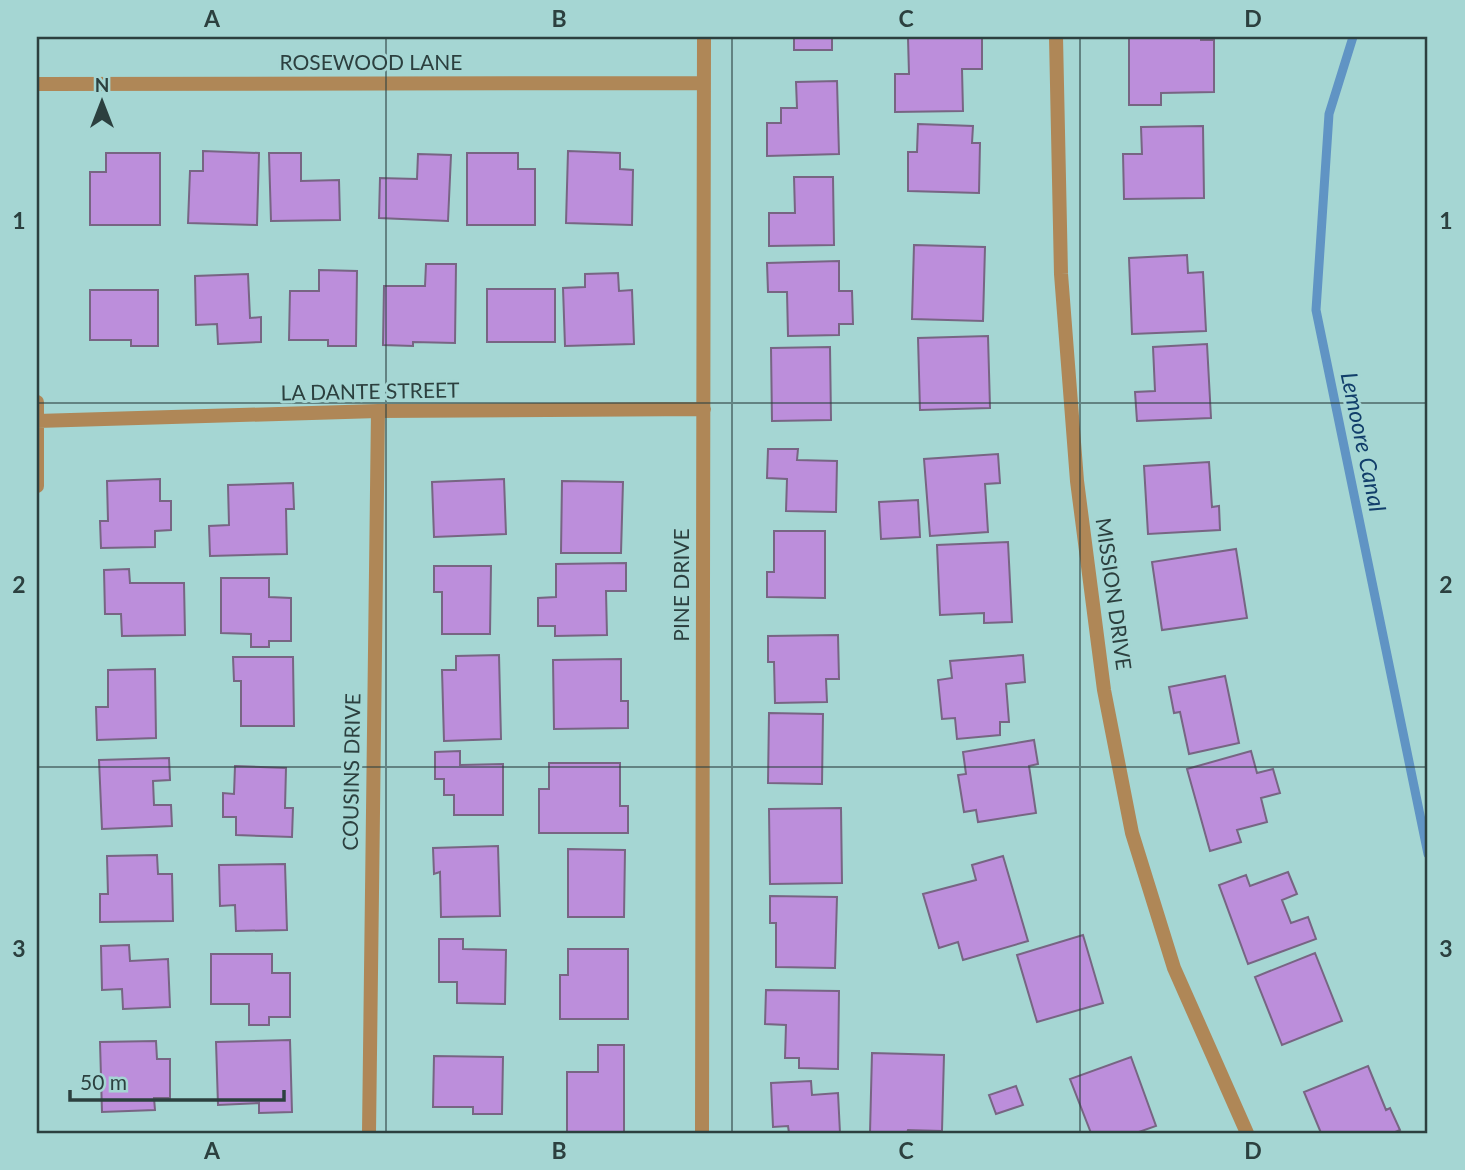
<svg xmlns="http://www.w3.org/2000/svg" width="1465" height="1170" viewBox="0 0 1465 1170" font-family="Lato,sans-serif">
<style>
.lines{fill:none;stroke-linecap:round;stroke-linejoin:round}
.stream{stroke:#6094c4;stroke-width:9}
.building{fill:#bc8edb;stroke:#776583;stroke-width:2}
.minor{stroke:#af8757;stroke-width:14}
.grid{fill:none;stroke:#2c403f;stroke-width:2;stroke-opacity:0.55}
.labels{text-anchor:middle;stroke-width:6;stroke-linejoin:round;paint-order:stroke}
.street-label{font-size:21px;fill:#2c403f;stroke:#a5d6d3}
.water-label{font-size:23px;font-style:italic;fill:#113e6a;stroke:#a5d6d3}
.neatline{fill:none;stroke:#2c403f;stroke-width:2.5}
.grid-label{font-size:23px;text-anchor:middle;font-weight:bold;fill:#2c403f}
</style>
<rect width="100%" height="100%" fill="#a5d6d3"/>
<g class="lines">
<path class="stream" d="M1353,37L1329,114L1316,310L1428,854"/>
</g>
<path class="building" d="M794,37H832V50H794Z
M982,37V69H962L963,111L895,112V74H909L908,38Z
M1129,37H1201V40H1214V92L1161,93V105H1129Z
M837,81L839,154L767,156V123H781V108H797L796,82Z
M918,124L973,126L972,143H980L979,193L908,191V152H917Z
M1203,126L1204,198L1124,199L1123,154H1142L1141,127Z
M203,151L259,153L257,225L188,223L190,171H203Z
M568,151L620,153V169L633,170L632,225L566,223Z
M106,153H160V225H90V172H106Z
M269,153H301V181L339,180L340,220L271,221Z
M467,153H518V169H535V225H467Z
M418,154L451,155L448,221L379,218L380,178L417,179Z
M794,177H833L834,245L769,246V213H795Z
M914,245L985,247L983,321L912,319Z
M1187,255L1188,273L1203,272L1206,331L1132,334L1129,258Z
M839,261V291H852L853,324H839V335L788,336L787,292H768L767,263Z
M426,264H456L455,343L413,342V346L383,345L384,286H425Z
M319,270L357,271L356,346H328V340H289L290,291H319Z
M618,273L619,291L632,290L634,344L565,346L563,288L585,287V274Z
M248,274L250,318L261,317V342L218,344L217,324L196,325L195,276Z
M487,289H555V342H487Z
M90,290H158V346H131V340H90Z
M988,336L990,408L920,410L918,338Z
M1207,344L1211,418L1137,421L1135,392L1155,391L1153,347Z
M830,347L831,420L772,421L771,348Z
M768,449H798L797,460L837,461L836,512L786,511L787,479L767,478Z
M998,454L1000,483L985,484L988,532L930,536L924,459Z
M1209,462L1212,507L1219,506L1220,530L1148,534L1144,466Z
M160,479V501H171V530L155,531V547L101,548L100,521H108L107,481Z
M504,479L506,534L434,537L432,482Z
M562,481L623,482L621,553H561Z
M293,483L294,509H286L287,554L210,556L209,526L229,525L228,485Z
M918,500L920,537L881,539L879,502Z
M774,531H825V598L767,597V572H774Z
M1008,542L1012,622L984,623V613L940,615L937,545Z
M1236,549L1247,618L1162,630L1152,562Z
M626,563V591H606L607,635L555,636V626H538V598L556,597V564Z
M434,566H491L490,634H442V592H434Z
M129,569L130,583H184L185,635L122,636L121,614H105L104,570Z
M221,578H269V597L291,598V641H269V647H251V634L221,633Z
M838,635L839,679H826L827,702L775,703L774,662H768V636Z
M499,655L501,739L444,741L442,670H456V656Z
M1023,655L1025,682L1006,684L1009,722H1000V735L957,739L955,718L942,719L938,680L952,678L950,661Z
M233,657H293L294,726H241V681H234Z
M621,659V701H628V728L554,729L553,660Z
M155,669L156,738L97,740L96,707H108V670Z
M1225,676L1239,743L1189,754L1180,712L1174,713L1169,687Z
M769,713L823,714L822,784L768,783Z
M1034,740L1038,764L1029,766L1036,813L978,822L976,810L964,812L958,775L966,774L963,752Z
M460,751V765L503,764V815H454V795H444V779H435V752Z
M1251,751L1257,773L1273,769L1280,793L1261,798L1267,822L1237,830L1241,842L1210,851L1187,769Z
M169,758L170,780L153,781L154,805H171L172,826L102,829L99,760Z
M549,763H620V806H628V833H539V789H549Z
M235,766L286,768L285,808H293L292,837L236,835V817H223V793L234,794Z
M841,808L842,883L770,884L769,809Z
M498,846L500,916L441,917L440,872L434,874L433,848Z
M568,849L625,850L624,917H568Z
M157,855L158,874H172L173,921L100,922V894H108L107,856Z
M1003,856L1028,941L963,960L958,942L939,948L923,894L976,880L972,865Z
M285,864L287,930L236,931L235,905L220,906L219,865Z
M1288,872L1297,894L1282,900L1291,923L1308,917L1316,939L1248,964L1219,885L1246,875L1250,886Z
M770,896L837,897L835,968L776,967V923H770Z
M1083,935L1103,1003L1037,1022L1017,955Z
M439,939H463V949L506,950L505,1004L457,1003V982H439Z
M129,945L130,961L168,959L170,1007L123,1009L122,989L102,990L101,946Z
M568,949H628V1019H560V975H568Z
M1315,953L1342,1021L1282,1045L1255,977Z
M211,954H272V973H290V1017H269V1025H249V1004H211Z
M766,990L839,991L838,1069L799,1068V1058H785L786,1025L765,1024Z
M290,1040L292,1112L259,1113V1103L218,1105L216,1042Z
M156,1041L157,1059H170V1098H154L155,1110L102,1112L100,1042Z
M598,1045H624V1133H567V1072H598Z
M872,1053L944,1055L942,1131L908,1130L907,1133H870Z
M434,1056L503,1057L502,1114H473V1107H433Z
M1131,1057L1156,1126L1136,1133H1091L1070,1079Z
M1368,1066L1386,1110L1390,1108L1400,1130L1393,1133H1321L1304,1092Z
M811,1081L812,1095L838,1093L840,1133H789L788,1126L773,1127L771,1083Z
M1016,1086L1023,1105L996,1114L989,1095Z"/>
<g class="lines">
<path class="minor" d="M1056,37L1061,274L1077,481L1104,690L1132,833L1174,968L1247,1133
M37,84L704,83
M37,402V486
M37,421L378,411L704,409
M369,1133L378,411
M702,1133L704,37"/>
</g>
<path class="grid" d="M386,37V1133M732,37V1133M1080,37V1133M37,403H1428M37,767H1428"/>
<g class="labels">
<g class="street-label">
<text x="371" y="70">ROSEWOOD LANE</text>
<text transform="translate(370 392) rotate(-1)" y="7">LA DANTE STREET</text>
<text transform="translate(682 585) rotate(-90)" y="7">PINE DRIVE</text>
<text transform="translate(1113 594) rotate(82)" y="7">MISSION DRIVE</text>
<text transform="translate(352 772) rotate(-89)" y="7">COUSINS DRIVE</text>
</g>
<g class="water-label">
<text transform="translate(1363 442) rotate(78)" y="8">Lemoore Canal</text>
</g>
</g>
<rect width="1465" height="1170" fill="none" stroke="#a5d6d3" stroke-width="77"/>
<g transform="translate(102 102)" stroke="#a5d6d3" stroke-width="5" paint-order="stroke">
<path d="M0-5L12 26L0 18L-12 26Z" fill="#2c403f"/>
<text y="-10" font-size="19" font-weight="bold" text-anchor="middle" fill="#2c403f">N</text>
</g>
<path d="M70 1090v10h214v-10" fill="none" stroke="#2c403f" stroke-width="3.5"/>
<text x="80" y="1090" font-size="21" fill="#2c403f" stroke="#a5d6d3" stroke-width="5" paint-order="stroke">50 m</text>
<rect x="38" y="38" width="1388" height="1094" class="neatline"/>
<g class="grid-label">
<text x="212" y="27">A</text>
<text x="559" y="27">B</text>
<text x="906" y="27">C</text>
<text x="1253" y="27">D</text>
<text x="19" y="229">1</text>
<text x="1446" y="229">1</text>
<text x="19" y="593">2</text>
<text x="1446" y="593">2</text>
<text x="19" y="957">3</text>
<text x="1446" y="957">3</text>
<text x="212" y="1159">A</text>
<text x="559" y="1159">B</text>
<text x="906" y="1159">C</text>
<text x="1253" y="1159">D</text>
</g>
</svg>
